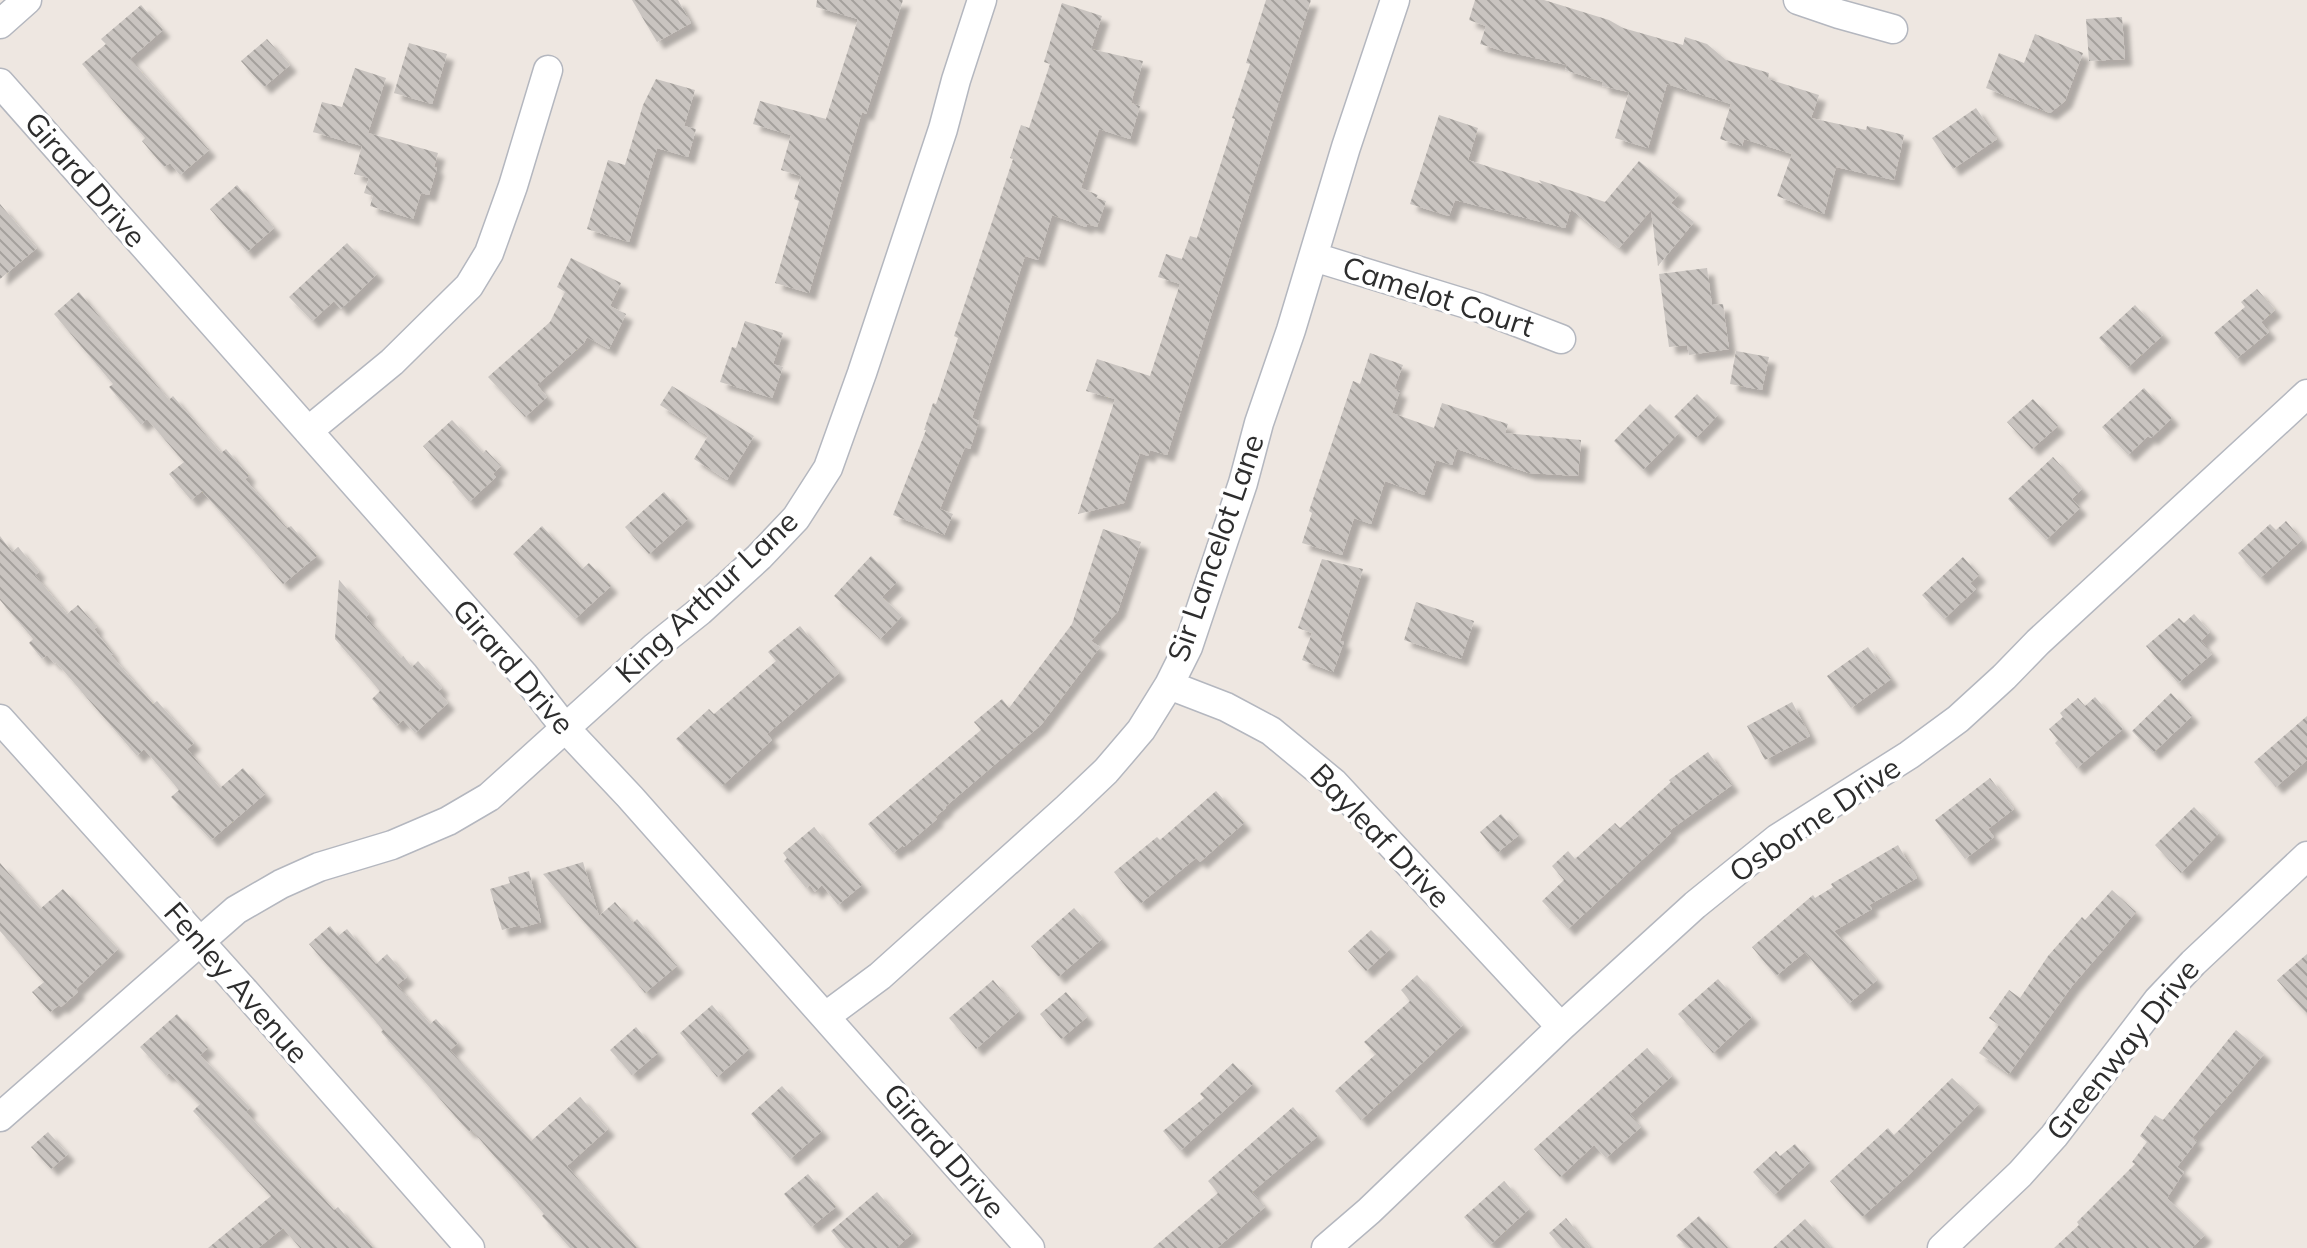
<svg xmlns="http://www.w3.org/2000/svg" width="2307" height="1248" viewBox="0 0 2307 1248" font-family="Mulish,sans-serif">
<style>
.building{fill:url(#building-back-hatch);filter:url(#shadow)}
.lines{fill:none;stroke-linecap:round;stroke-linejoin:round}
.street-casing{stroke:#b4b7bf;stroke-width:31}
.street{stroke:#fff;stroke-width:28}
.labels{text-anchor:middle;stroke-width:7;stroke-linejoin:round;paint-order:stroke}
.street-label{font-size:30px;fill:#2d2d2d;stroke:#fff}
</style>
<defs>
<pattern id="building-back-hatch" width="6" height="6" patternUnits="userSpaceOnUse" patternTransform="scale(2)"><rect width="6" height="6" fill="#c9c4c0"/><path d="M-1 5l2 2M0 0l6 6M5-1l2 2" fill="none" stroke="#a4a09c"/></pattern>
<filter id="shadow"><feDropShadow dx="7" dy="7" stdDeviation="2" flood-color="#0004"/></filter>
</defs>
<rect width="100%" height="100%" fill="#eee7e1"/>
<path class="building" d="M632,0H678L691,23L657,42Z
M817,0H903L866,114L862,112L809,293L775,283L799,201L794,199L801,176L781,170L791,135L753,124L760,101L826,119L858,19L816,7Z
M1266,0H1311L1167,455L1150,450L1148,456L1140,453L1124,503L1078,514L1115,399L1086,391L1097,359L1150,376L1180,284L1158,277L1166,254L1182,259L1190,236L1197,238L1235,119L1232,118L1250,64L1246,63Z
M1475,0H1544L1609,20L1623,28L1683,45L1685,37L1707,44L1726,60L1769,73L1768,79L1819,95L1811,118L1866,130L1867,126L1904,135L1894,180L1836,167L1824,214L1777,196L1792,154L1744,139L1742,146L1720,139L1731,104L1667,84L1648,148L1615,138L1629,92L1602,86L1603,82L1565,70L1567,65L1503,51L1480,44L1486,26L1469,20Z
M1062,3L1102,16L1091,49L1143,61L1131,103L1140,106L1130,139L1099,129L1081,188L1098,195L1096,198L1106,201L1097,227L1087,224L1086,227L1052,215L1038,260L1025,256L972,418L979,421L970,449L965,447L940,509L953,514L944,535L893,515L926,430H924L933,403L936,404L958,338L954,336L1013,159L1010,158L1021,125L1029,128L1050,64L1044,62Z
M141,5L163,30L130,59L209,150L180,175L170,163L164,167L142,141L145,138L82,64L106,44L101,39Z
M2122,17L2125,59L2089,61L2086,19Z
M2035,34L2083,53L2065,101L2050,113L1986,88L1999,53L2024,63Z
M267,39L290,65L264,87L241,61Z
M409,43L447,54L432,104L394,93Z
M355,68L386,78L368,133L438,153L434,167L437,168L429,195L421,193L413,219L370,206L373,196L364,193L369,178L354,174L362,146L313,132L322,102L342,107Z
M656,79L695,90L684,126L696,129L688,157L657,148L629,242L587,229L608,160L625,165L643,105Z
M1976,108L1997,139L1953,169L1932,138Z
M1439,115L1478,128L1468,160L1542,184L1539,180L1605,202L1639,161L1679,194L1671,203L1694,222L1658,266L1651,210L1619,248L1571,209L1565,228L1455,200L1449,216L1410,204Z
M237,185L274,228L247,252L210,209Z
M0,204L37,248L0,279Z
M347,243L377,274L341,309L334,301L312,321L289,297Z
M571,258L621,283L610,306L626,314L609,349L587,337L584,343L537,385L547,397L525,417L488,377L550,322L565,292L557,287Z
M1707,268L1712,305L1723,304L1729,349L1689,355L1687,345L1669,347L1659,274Z
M2257,289L2275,310L2261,322L2269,332L2236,359L2214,333L2245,307L2241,302Z
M79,292L169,400L173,396L221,453L226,449L249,476L245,479L287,528L291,526L317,556L283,584L202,491L191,500L169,474L184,462L147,419L141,425L109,387L113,384L54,314Z
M2135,305L2163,335L2127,368L2099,338Z
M745,321L783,333L773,364L783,367L772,398L720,382L732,347L736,348Z
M1736,351L1769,357L1762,390L1730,384Z
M1370,353L1403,365L1394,389L1400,391L1392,413L1434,428L1442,403L1508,424L1505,433L1581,440L1578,476L1529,473L1457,449L1452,465L1436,460L1424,495L1385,481L1371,524L1354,518L1342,555L1302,543L1312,513L1309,511L1353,381L1360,384Z
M672,386L754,436L727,480L694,459L708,436L660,405Z
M2144,388L2172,418L2151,438L2148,436L2128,455L2102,427Z
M1697,394L1718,415L1696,438L1674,417Z
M2033,399L2058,426L2032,449L2007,422Z
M1650,404L1679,433L1643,470L1614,441Z
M452,420L483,453L486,450L501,466L493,474L496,477L469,502L452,482L454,480L423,446Z
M2053,457L2082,489L2072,499L2080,508L2046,540L2008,499Z
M664,492L688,519L649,554L625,527Z
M2286,521L2302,540L2260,578L2238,553L2270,524L2276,530Z
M542,526L582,569L589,563L611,586L575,619L513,554Z
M1103,529L1141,542L1118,611L1091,641L1100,647L1041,725L945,807L946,808L935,817L937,819L904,847L903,845L893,853L868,824L981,730L974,722L1002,699L1009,708L1072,624Z
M0,536L12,552L18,547L39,572L35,575L67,614L78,605L97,627L94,629L113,654L111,655L153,704L157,701L194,743L187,749L220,788L243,768L265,794L211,840L171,797L179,790L144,749L137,756L56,662L55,664L47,655L42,659L29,643L33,639L0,600Z
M871,556L897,582L882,597L902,616L880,639L834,596Z
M1963,557L1979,575L1970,583L1976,589L1944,619L1922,595Z
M1322,559L1363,569L1340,641L1344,642L1333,672L1302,660L1312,633L1298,628Z
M339,580L369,614L366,617L401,658L403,656L412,667L418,661L442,688L438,691L448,703L415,733L403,720L396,726L372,699L380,691L335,639Z
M1416,602L1474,621L1461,659L1404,640Z
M2194,614L2210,632L2201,641L2212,654L2178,683L2146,646L2179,618L2184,623Z
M800,626L839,673L767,734L772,740L722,786L676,739L709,709L714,714L776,661L768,652Z
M1868,647L1891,679L1851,708L1827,676Z
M2171,693L2192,716L2153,753L2132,731Z
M2095,697L2123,729L2077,768L2055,743L2058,740L2049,729L2063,717L2060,713L2078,698L2085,706Z
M1792,702L1810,736L1765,760L1747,726Z
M2307,716V760L2276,787L2254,762Z
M1708,752L1732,785L1669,831L1671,833L1568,929L1542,901L1564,880L1552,866L1568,851L1575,859L1615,823L1620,828L1671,782L1669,780Z
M1990,778L2014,809L1988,829L1994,837L1965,859L1935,820Z
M1216,791L1244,823L1200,862L1196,858L1140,904L1114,872L1157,837L1160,840Z
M2194,807L2219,833L2181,873L2155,845Z
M1501,814L1519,835L1497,853L1480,832Z
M814,827L862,885L838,905L822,885L815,892L810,885L806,888L784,861L787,858L783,853Z
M1898,845L1917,878L1869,905L1872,909L1834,931L1877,980L1848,1004L1805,952L1776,976L1752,947L1813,895L1815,898L1833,887L1831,884Z
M583,862L599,916L615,902L633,923L637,919L677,966L645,993L543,874Z
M0,863L40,909L63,889L118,949L76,989L78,992L61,1007L59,1005L50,1012L32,992L44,982L0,931Z
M529,871L541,922L521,928L520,925L502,930L490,889L510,883L508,877Z
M2112,890L2136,912L2072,986L2009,1074L1979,1053L1999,1025L1989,1018L2009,990L2020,998L2048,956L2082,917L2085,920Z
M1074,908L1102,939L1058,977L1031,946Z
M330,926L338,936L347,929L376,964L387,954L407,977L397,985L430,1024L436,1019L458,1043L450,1050L531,1141L580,1097L608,1129L567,1166L637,1248H570L542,1216L544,1214L471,1129L469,1132L381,1032L383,1030L309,944Z
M1371,930L1390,949L1366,971L1348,951Z
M2307,954V1014L2277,980Z
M1417,975L1463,1025L1361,1120L1335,1091L1376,1054L1364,1042L1410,1001L1401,990Z
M1718,979L1752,1017L1713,1053L1678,1014Z
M993,980L1019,1011L976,1049L949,1018Z
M1066,992L1087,1017L1061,1039L1040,1014Z
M712,1005L749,1049L717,1077L680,1033Z
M177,1014L208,1048L200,1055L250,1108L246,1112L334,1210L338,1207L373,1248H300L283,1228L258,1248H208L271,1196L193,1111L200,1104L169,1073L166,1076L140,1047Z
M636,1027L658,1053L632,1075L610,1050Z
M2236,1030L2264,1054L2192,1138L2197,1141L2177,1167L2184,1172L2167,1198L2205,1235L2192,1248H2054L2079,1225L2077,1222L2135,1164L2132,1162L2147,1142L2140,1136L2155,1115L2163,1120Z
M1647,1048L1672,1076L1630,1114L1641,1127L1606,1158L1594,1145L1560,1177L1534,1149Z
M1233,1063L1253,1084L1180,1151L1163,1131L1204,1098L1200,1094Z
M1952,1078L1979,1104L1913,1171L1862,1217L1830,1181L1888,1128L1894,1135Z
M782,1086L822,1131L790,1159L751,1114Z
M1293,1107L1318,1136L1252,1192L1265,1207L1217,1248H1153L1218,1193L1208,1181Z
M48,1132L68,1154L51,1169L31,1147Z
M1795,1144L1810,1162L1774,1195L1753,1172L1776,1151L1780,1156Z
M808,1174L836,1207L811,1227L784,1194Z
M1504,1181L1529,1209L1490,1245L1464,1217Z
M877,1192L913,1233L896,1248H845L831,1231Z
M1699,1216L1728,1248H1688L1676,1236Z
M1566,1218L1590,1248H1562L1549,1233Z
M1805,1219L1831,1248H1773Z"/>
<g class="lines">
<defs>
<path id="street" d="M1798,0L1839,14L1893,29
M0,24L27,0
M0,83L524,675L566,729L630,797L1030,1248
M1314,257L1480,308L1561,339
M308,431L392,362L469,286L489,253L513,186L548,70
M1169,685L1226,707L1271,731L1334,783L1561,1027
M0,719L239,985L470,1248
M826,1016L880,976L1067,808L1106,771L1141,730L1169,685L1188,647L1243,483L1259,423L1291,330L1346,147L1395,0
M0,1117L236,910L281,884L319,867L392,845L448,821L489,797L655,647L700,611L759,557L796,518L828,468L862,373L943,129L956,80L982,0
M1326,1248L1369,1211L1561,1027L1695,905L1778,838L1909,755L1958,719L2004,677L2038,642L2307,394
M1942,1248L2020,1174L2054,1136L2158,1000L2193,963L2307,856"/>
</defs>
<use href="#street" class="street-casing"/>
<use href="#street" class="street"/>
</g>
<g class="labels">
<g class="street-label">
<text transform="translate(85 180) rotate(49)" y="10">Girard Drive</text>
<text transform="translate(1438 297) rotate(18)" y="10">Camelot Court</text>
<text transform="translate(1216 548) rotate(-71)" y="10">Sir Lancelot Lane</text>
<text transform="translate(707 597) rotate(-43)" y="10">King Arthur Lane</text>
<text transform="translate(513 667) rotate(49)" y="10">Girard Drive</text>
<text transform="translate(1815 820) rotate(-34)" y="10">Osborne Drive</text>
<text transform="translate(1380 836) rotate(46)" y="10">Bayleaf Drive</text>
<text transform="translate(236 983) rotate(49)" y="10">Fenley Avenue</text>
<text transform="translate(2123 1050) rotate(-51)" y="10">Greenway Drive</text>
<text transform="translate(944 1151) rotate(49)" y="10">Girard Drive</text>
</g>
</g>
</svg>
